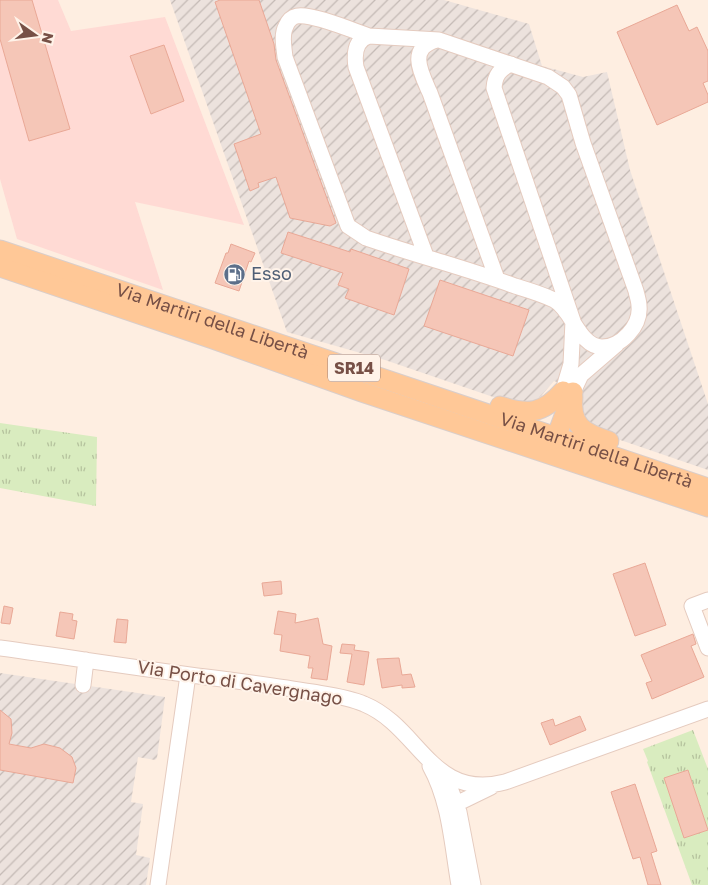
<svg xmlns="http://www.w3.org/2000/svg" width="708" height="885" viewBox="0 0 708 885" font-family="'Golos Text',sans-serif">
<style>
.commercial{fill:#ffdad4}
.industrial{fill:url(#industrial-furrows)}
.grass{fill:url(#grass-tufts)}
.building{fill:#f5c6b7;stroke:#e9a896}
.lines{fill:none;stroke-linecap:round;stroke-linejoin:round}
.minor-casing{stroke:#e5cbbf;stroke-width:17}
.major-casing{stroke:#d9cecb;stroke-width:21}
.minor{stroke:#fff;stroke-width:15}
.major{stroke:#ffc897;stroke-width:19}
.labels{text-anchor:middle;stroke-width:4;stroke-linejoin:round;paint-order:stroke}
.shield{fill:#fff3e9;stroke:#a08177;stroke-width:1}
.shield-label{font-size:16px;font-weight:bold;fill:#775046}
.service-label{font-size:18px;fill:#4e5e75;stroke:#fff3e9;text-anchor:start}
.street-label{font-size:18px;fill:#775046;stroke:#fff3e9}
</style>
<defs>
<pattern id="industrial-furrows" width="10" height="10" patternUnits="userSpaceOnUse" patternTransform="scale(1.25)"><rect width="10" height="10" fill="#ece2dd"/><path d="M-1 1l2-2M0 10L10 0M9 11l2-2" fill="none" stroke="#c4bab5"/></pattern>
<pattern id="grass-tufts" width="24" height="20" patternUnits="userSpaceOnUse" patternTransform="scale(1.25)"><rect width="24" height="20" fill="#d9ecbf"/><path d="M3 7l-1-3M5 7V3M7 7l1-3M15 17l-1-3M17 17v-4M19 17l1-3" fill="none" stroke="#b5c29d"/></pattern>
</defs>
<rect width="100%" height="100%" fill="#feeee1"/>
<path class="commercial" d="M0,0H58L71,31L165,17L244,225L135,202L163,290L17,239L0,179Z"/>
<path class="industrial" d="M170,0H444L529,24L542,66L583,77L607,72L630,170L708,404V470L597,432L584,419L581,401L582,391L554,381L541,396L533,401L524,404H514L385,360L287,332Z
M0,673L165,697L157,758L155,760L138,757L131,802L143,804L136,855L150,858L146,885H0Z"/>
<path class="grass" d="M0,423L97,437L96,506L0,488Z
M693,730L708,769V885H692L647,762L648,761L643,749Z"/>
<path class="building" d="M0,0H32L70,129L29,141L0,39Z
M220,0H259L274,44L276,60L336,223L330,226L290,218L276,177L258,183L259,187L250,191L234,144L261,134L215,2Z
M677,5L689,31L697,27L708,51V81L703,83L708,95V102L657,125L617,32Z
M164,45L184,101L151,114L130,56Z
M288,232L350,252L351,249L409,269L394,315L345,298L349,289L338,285L343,273L281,253Z
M231,244L255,253L251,262L249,261L239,291L215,283L226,253H228Z
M440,280L529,310L513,356L424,326Z
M645,563L666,625L635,636L613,574Z
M281,581L282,594L264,596L262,583Z
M4,606L13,608L10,624L1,623Z
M278,611L296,614L295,623L318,618L323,644L332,646L327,680L311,678L313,668H308L310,656L280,651L282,635L274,634Z
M60,612L73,614L72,620L77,621L74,639L56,636Z
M117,619L128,620L126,643L114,642Z
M693,634L696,644L691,646L704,677L652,699L646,683L652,681L641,655Z
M342,644L355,645L354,650L369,652L364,685L347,682L352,654L340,653Z
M399,658L402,675L411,674L415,687L402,688V685L382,688L377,659Z
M0,710L11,719L12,733L9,744L31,748L44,744L60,748L72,757L76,768L73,783L0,770Z
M580,716L586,730L550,745L541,723L553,719L555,726Z
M688,770L708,830L684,838L664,778Z
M635,784L657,851L651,853L661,885H648L640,857L633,859L611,792Z"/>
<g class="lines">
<defs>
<path id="minor" d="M369,36C354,31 312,13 297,16C292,17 288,21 286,26C281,35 284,47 285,57L348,226L366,238C415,255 466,268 515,286C528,290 542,294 554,300C572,309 579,347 602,347C621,347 641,326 639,306C639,301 637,296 636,291L583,143L569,95L563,87L548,77L439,40L369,36C355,40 354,54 356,67L426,256
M437,40C407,48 421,73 430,93L497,279
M511,64C500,69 495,75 494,88L573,321L571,364L563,391
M573,392L581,375L617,344
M708,600L692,606L708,648
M0,648C74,658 148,670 222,679C252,683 282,687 312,692C330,695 348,697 364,704C420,727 431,801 505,782L708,709
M83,685L86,660
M430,766C450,802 452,845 459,885
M449,785L459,812L473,885
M450,810L454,805L491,787
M158,885L188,675"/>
<g id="major">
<path id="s1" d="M0,250L708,488"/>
<path d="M0,267L213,339L362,392L708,507"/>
<path d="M573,396C570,426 584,433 609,441"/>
<path d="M500,406C528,415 543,414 563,391"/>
<path d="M547,441L554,439L557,435L573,392"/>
</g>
</defs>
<use href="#minor" class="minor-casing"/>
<use href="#major" class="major-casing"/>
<use href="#minor" class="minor"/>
<use href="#major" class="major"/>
</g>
<defs>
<symbol id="fuel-disc" viewBox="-11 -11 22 22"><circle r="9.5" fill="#5c6f8a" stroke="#fff3e9"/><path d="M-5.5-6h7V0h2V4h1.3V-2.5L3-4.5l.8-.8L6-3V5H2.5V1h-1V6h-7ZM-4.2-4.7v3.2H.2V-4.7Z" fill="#fff"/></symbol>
</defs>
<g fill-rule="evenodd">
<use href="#fuel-disc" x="222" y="262" width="25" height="25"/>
</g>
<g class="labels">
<rect class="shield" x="328" y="354.5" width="52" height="27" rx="4"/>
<g class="shield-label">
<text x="354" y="374">SR14</text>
</g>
<g class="service-label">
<text x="251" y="280">Esso</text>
</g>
<g class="street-label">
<text dy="6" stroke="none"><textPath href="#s1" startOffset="224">Via Martiri della Libertà</textPath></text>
<text dy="6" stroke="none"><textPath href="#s1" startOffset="629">Via Martiri della Libertà</textPath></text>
<text transform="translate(240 683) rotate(9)" y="6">Via Porto di Cavergnago</text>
</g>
</g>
<g transform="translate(35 35) rotate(104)" stroke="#fff3e9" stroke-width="4" paint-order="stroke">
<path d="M0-4L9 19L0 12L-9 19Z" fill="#775046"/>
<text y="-8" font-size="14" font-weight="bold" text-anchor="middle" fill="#775046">N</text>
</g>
</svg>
